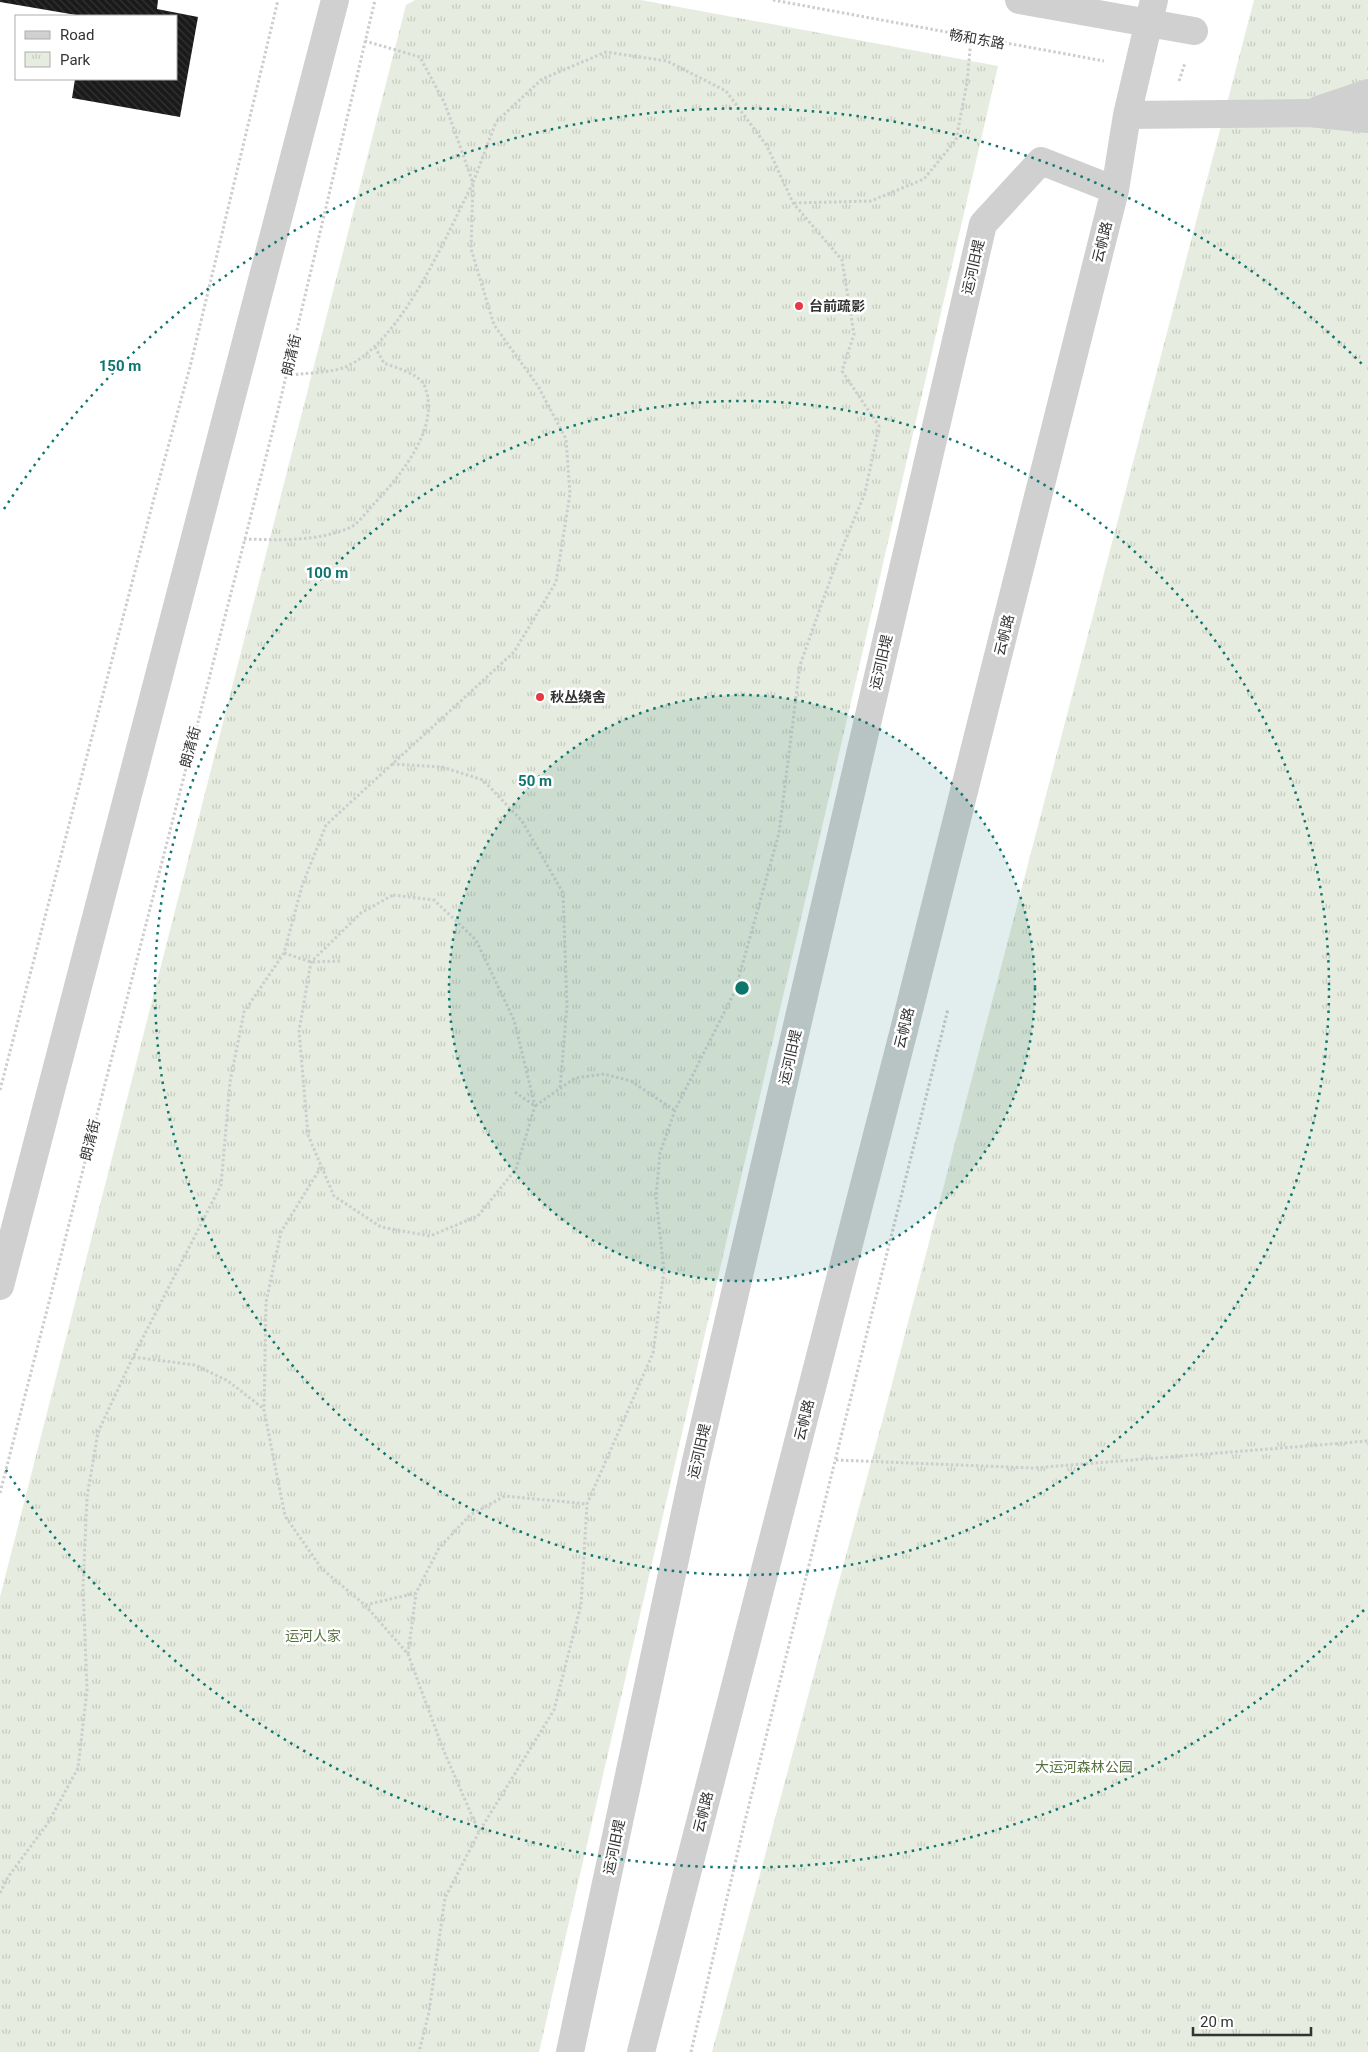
<svg xmlns="http://www.w3.org/2000/svg" width="1368" height="2052" viewBox="0 0 1368 2052" font-family="Roboto,'Noto Sans SC',sans-serif">
<style>
.park{fill:url(#park-tufts)}
.building{fill:url(#building-back-hatch)}
.lines{fill:none;stroke-linecap:round;stroke-linejoin:round}
.path{stroke:#cdcdcd;stroke-width:3;stroke-dasharray:2.5 2.5;stroke-linecap:butt}
.minor{stroke:#d0d0d0;stroke-width:28}
.ring{fill:none;stroke:#0f766e;stroke-width:2.5;stroke-dasharray:2.5 5}
.poi-dot{fill:#e63946;stroke:#fff;stroke-width:2}
.labels{text-anchor:middle;stroke-width:5;stroke-linejoin:round;paint-order:stroke}
.street-label{font-size:14px;fill:#333;stroke:#fff}
.poi-label{font-size:14px;font-weight:bold;fill:#333;stroke:#fff;text-anchor:start}
.park-label{font-size:14px;fill:#56703f;stroke:#fff}
.centre{fill:#0f766e;stroke:#fff;stroke-width:2.5}
.ring-label{font-size:15px;text-anchor:middle;font-weight:bold;fill:#0f766e;stroke:#fff;stroke-width:5;stroke-linejoin:round;paint-order:stroke}
</style>
<defs>
<pattern id="park-tufts" width="24" height="20" patternUnits="userSpaceOnUse" patternTransform="scale(1.25)"><rect width="24" height="20" fill="#e6ecdf"/><path d="M3 7l-1-3M5 7V3M7 7l1-3M15 17l-1-3M17 17v-4M19 17l1-3" fill="none" stroke="#c6cbc0"/></pattern>
<pattern id="building-back-hatch" width="6" height="6" patternUnits="userSpaceOnUse" patternTransform="scale(1.25)"><rect width="6" height="6" fill="#1a1a1a"/><path d="M-1 5l2 2M0 0l6 6M5-1l2 2" fill="none" stroke="#333"/></pattern>
</defs>
<rect width="100%" height="100%" fill="#fff"/>
<path class="park" d="M415,0H641L998,66L539,2052H0V1597L406,5Z
M1254,0H1368V2052H712L882,1422Z"/>
<path class="building" d="M0,0H158L157,9L198,17L180,117L72,98L75,79H176V16H82L0,2Z"/>
<g class="lines">
<path class="path" d="M773,0L1104,61
M1179,81L1185,63
M794,203L871,201L924,179L956,140L967,83L971,38
M286,376C302,373 328,373 343,368C402,344 445,237 473,183L445,104L420,57L365,41
M244,539C280,540 315,542 349,528C357,525 365,514 371,507C398,479 443,426 424,385C418,373 396,368 384,363L375,347
M392,764L442,767L483,780L522,821L563,893L567,1006L560,1089
M393,895L434,900L476,940L514,1020L535,1106L516,1169L478,1216L430,1236L381,1227L334,1196L308,1135L299,1031L311,962L361,913Z
M284,953L311,962L341,961
M0,1090L153,502L190,367L278,0
M515,1092L535,1106L575,1078L604,1074L631,1081L674,1110
M321,1167L281,1232L266,1302L264,1410L285,1516L322,1569L365,1605L416,1593L439,1548L470,1515L505,1496L587,1504
M133,1357L195,1365L228,1381L264,1409
M836,1460L1033,1468L1368,1441
M0,1493L278,410L375,0
M365,1605L408,1654L443,1749L479,1832
M408,1654L416,1593
M0,1893L8,1877L48,1823L78,1768L87,1690L83,1587L87,1497L98,1432L133,1357L221,1185L230,1082L244,1012L284,953L302,886L326,825L514,652L556,582L570,494L566,439L538,386L494,325L471,249L473,183L496,122L542,79L606,52L667,61L726,91L767,146L793,203L842,260L854,334L842,371L879,426L865,493L838,558L800,665L779,833L735,991L675,1110L660,1153L656,1197L664,1271L653,1353L587,1504L581,1605L554,1710L479,1832L445,1898L429,2012L419,2052
M691,2052L745,1821L948,1009"/>
<path class="minor" d="M1019,0L1194,31
M1318,110L1368,93
M1127,115L1309,113L1368,119
M0,1286L335,0
M570,2052L696,1461L983,224L1041,161L1115,190
M641,2052L904,1030L1115,190L1127,115L1154,0"/>
</g>
<circle cx="742" cy="988" r="293" fill="#0f766e" fill-opacity=".12"/>
<g class="ring">
<circle cx="742" cy="988" r="293"/>
<circle cx="742" cy="988" r="587"/>
<path d="M1364 1610A880 880 0 0 1 4 1467M4 509A880 880 0 0 1 1364 366"/>
</g>
<g class="poi-dot">
<circle cx="799" cy="306" r="5"/>
<circle cx="540" cy="697" r="5"/>
</g>
<g class="labels">
<g class="street-label">
<text transform="translate(977 39) rotate(10)" y="5">畅和东路</text>
<text transform="translate(1102 242) rotate(-76)" y="5">云帆路</text>
<text transform="translate(973 267) rotate(-77)" y="5">运河旧堤</text>
<text transform="translate(291 355) rotate(-77)" y="5">朗清街</text>
<text transform="translate(1004 635) rotate(-76)" y="5">云帆路</text>
<text transform="translate(881 662) rotate(-77)" y="5">运河旧堤</text>
<text transform="translate(190 747) rotate(-75)" y="5">朗清街</text>
<text transform="translate(904 1028) rotate(-76)" y="5">云帆路</text>
<text transform="translate(790 1057) rotate(-77)" y="5">运河旧堤</text>
<text transform="translate(90 1140) rotate(-76)" y="5">朗清街</text>
<text transform="translate(804 1420) rotate(-76)" y="5">云帆路</text>
<text transform="translate(699 1451) rotate(-77)" y="5">运河旧堤</text>
<text transform="translate(703 1812) rotate(-76)" y="5">云帆路</text>
<text transform="translate(614 1847) rotate(-78)" y="5">运河旧堤</text>
</g>
<g class="poi-label">
<text x="809" y="311">台前疏影</text>
<text x="550" y="702">秋丛绕舍</text>
</g>
<g class="park-label">
<text x="313" y="1641">运河人家</text>
<text x="1084" y="1772">大运河森林公园</text>
</g>
</g>
<circle cx="742" cy="988" r="8" class="centre"/>
<g class="ring-label">
<text x="120" y="371">150 m</text>
<text x="327" y="578">100 m</text>
<text x="535" y="786">50 m</text>
</g>
<rect x="15" y="15" width="162" height="65" fill="#ffffff" stroke="#adadad"/>
<rect x="25" y="31" width="25" height="8" fill="#d0d0d0" stroke="#adadad"/>
<text x="60" y="40" font-size="15" fill="#333333">Road</text>
<rect x="25" y="52" width="25" height="15" fill="url(#park-tufts)" stroke="#adadad"/>
<text x="60" y="65" font-size="15" fill="#333333">Park</text>
<path d="M1193 2027v8h118v-8" fill="none" stroke="#333333" stroke-width="2.5"/>
<text x="1200" y="2027" font-size="15" fill="#333333" stroke="#ffffff" stroke-width="4" paint-order="stroke">20 m</text>
</svg>
